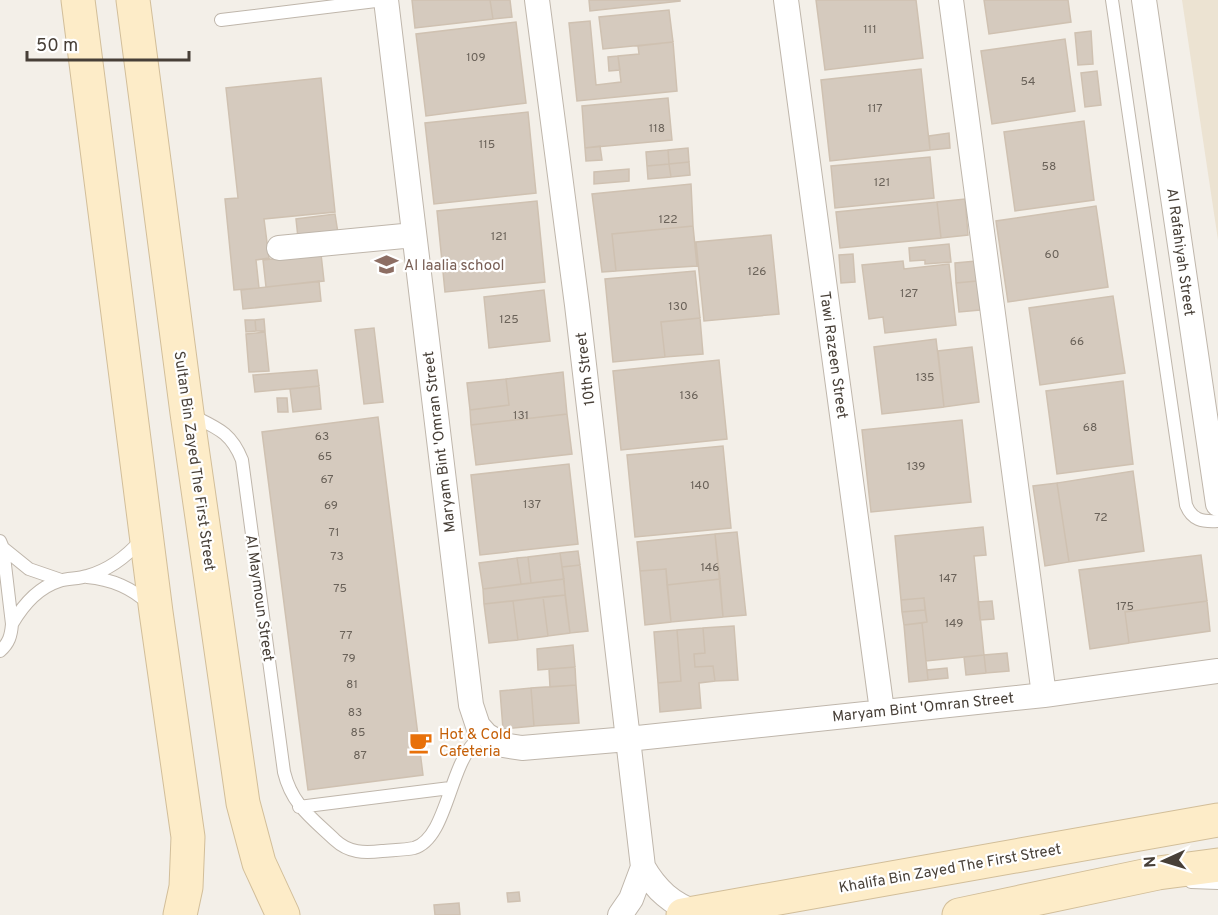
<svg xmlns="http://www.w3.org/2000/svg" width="1218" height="915" viewBox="0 0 1218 915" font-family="Overpass,sans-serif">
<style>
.education{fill:#ece3d2}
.building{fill:#d5cabe;stroke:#cfc1b1;stroke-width:1.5}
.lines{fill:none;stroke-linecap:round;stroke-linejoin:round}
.service-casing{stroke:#bfb6ab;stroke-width:14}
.minor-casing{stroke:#bfb6ab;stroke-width:26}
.secondary-casing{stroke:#d2be99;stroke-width:35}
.service{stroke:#fff;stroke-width:12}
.minor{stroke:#fff;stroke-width:24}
.secondary{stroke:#fdecc8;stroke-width:33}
.labels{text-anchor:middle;stroke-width:4.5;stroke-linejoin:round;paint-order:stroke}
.number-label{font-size:12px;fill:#6a6259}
.street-label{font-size:15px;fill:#473f37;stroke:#fff}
.education-label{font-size:15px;fill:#785e54;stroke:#fff;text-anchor:start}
.food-label{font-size:15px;fill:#c56008;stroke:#fff;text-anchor:start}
</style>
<rect width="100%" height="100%" fill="#f3efe8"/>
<path class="education" d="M1182,0H1218V240Z"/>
<path class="building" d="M412,0H490L493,19L415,28Z
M490,0H510L512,17L493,19Z
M589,0H680V1L590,11Z
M816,0H916L923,58L825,70Z
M984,0H1068L1071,22L989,34Z
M669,10L673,42L603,49L599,17Z
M590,21L596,85L621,82L618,56L639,54L638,46L673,42L677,91L577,101L569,23Z
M516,22L526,103L426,116L416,34Z
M1091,31L1093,64L1078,65L1075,33Z
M1065,39L1075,111L992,124L981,51Z
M618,56L620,70L609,71L608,57Z
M921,69L930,150L830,161L821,80Z
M1097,71L1101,105L1085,107L1081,73Z
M321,78L335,212L264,219L269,258L256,260L259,288L234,290L225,199L238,198L226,88Z
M668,98L672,140L585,148L582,106Z
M528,112L536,193L434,204L425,123Z
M1084,121L1094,200L1015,211L1004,132Z
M949,133L950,148L930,150L929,136Z
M600,146L602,160L586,161L585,148Z
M688,148L689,162L669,164L668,150Z
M668,150L669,164L647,166L646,152Z
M930,157L934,198L835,208L831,166Z
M689,162L690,175L671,177L669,164Z
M669,164L671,177L648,179L647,166Z
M629,169V181L594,184V172Z
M691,184L693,226L612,234L616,271L602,272L592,194Z
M965,199L968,235L941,238L937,202Z
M537,201L545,282L445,292L437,211Z
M937,202L941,238L840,248L836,212Z
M1096,206L1108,287L1008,302L996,221Z
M335,214L338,233L298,238L296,219Z
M693,226L697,266L616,271L612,234Z
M771,235L779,314L704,321L696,242Z
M949,244L951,262L925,264V260L910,261L909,248Z
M321,254L324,281L266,287L263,260Z
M853,254L855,282L841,283L839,255Z
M903,261L904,269L949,264L956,325L885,333L883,317L869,319L862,265Z
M976,261L977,281L956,283L955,263Z
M695,271L700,318L661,322L665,357L613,362L605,279Z
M319,281L321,301L243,309L241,290Z
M977,281L980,310L959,312L956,283Z
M544,290L550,341L489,348L484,297Z
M1113,296L1125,373L1040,385L1029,308Z
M700,318L703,354L665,357L661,322Z
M264,319L265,331H256L255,320Z
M245,320H255L256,331L246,332Z
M374,328L383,402L364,404L355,330Z
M265,332L269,371L249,372L246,334Z
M936,339L944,407L882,414L874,347Z
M972,347L979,402L944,407L938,351Z
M719,360L727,439L621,450L613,371Z
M317,370L319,386L255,392L253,375Z
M563,372L567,414L471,425L470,410L509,405L506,379Z
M506,379L509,405L470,410L467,383Z
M1123,381L1133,464L1057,474L1046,391Z
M319,386L321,409L293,412L290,389Z
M277,398H287L288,412H278Z
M567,414L572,454L476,465L471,425Z
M378,417L423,775L308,790L262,432Z
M962,420L971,502L871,512L862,430Z
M723,446L731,528L635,537L627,455Z
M569,464L578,544L480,555L471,475Z
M1133,471L1144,551L1069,562L1057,483Z
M1057,483L1069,562L1045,566L1033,486Z
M983,527L986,555L974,556L984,655L926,661L922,623L927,622L924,598L901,600L895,536Z
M737,532L746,615L723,617L715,534Z
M715,534L720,579L667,585L666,569L640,571L637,542Z
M578,551L580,565L562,567L560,553Z
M560,553L564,579L531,583L528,557Z
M1201,555L1207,601L1125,612L1129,643L1090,649L1079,570Z
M528,557L531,583L521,584L517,558Z
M517,558L521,584L483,589L479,563Z
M580,565L588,631L570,633L562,567Z
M666,569L671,622L645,625L640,571Z
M564,579L565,595L484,604L483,589Z
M720,579L723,617L671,622L667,585Z
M565,595L570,633L548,636L543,597Z
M543,597L548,636L518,640L513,601Z
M924,598L925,610L902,612L901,600Z
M513,601L518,640L489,643L484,604Z
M992,601L994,619L980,620L978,602Z
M1207,601L1210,631L1129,643L1125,612Z
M925,610L927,622L904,625L902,612Z
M922,623L928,680L909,682L904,625Z
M734,626L738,680L715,681L713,666L695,667L694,654L705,653L703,628Z
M703,628L705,653L694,654L695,667L713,666L715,681L699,683L701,708L660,712L658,683L681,681L677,630Z
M677,630L681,681L658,683L654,632Z
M573,645L575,667L538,670L537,649Z
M1007,653L1009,671L986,673L984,655Z
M984,655L986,673L966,675L964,657Z
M575,667L576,685L550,687L549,669Z
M947,668L948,678L928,680L927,670Z
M576,685L579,723L534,726L531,688Z
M531,688L534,726L503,729L500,691Z
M519,892L520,901L508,902L507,893Z
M459,903L460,915H435L434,905Z"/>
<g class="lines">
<defs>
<path id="service" d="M1112,0L1186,505C1192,520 1202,522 1218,521
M221,20L384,0
M191,415C217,428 231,432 242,460L284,772C292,805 312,818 335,840C349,853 364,853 382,851C392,850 404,850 414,848C446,839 449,769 474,743C477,740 482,737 486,735
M0,541L3,548L12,624C11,636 9,643 0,651
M3,548L29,569L61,580
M87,577C111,579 131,587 149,604
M12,624C23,605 37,588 59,581C68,578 78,579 87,576C109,570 127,556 141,540
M299,807L450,788
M1191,882L1218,883"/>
<path id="minor" d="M386,0L471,705L478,726L486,735L503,745L522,748L628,739L1044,695L1218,671
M537,0L577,305L643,867C656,890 672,904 697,913
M786,0L882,711
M951,0L1044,695
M1144,0L1218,504
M279,248L414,235
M620,915L631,899L643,867"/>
<path id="secondary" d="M78,0L156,612L188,837L186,887L180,915
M133,0L187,413L243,803L259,863L283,915
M683,915L1218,820
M959,915L1158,873L1218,865"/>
</defs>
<use href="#service" class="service-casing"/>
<use href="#minor" class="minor-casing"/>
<use href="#secondary" class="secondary-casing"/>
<use href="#service" class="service"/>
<use href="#minor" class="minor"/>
<use href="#secondary" class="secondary"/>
</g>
<defs>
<symbol id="school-bare" viewBox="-9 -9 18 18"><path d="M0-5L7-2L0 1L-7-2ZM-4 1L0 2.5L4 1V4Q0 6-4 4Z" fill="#8d6e63" stroke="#fff" stroke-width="2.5" paint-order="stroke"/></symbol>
<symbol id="cafe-bare" viewBox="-9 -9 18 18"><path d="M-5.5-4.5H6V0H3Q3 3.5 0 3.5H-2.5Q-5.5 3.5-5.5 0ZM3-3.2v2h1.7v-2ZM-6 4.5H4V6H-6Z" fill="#e8710a" stroke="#fff" stroke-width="2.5" paint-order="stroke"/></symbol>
</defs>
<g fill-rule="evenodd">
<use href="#school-bare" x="370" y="248" width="33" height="33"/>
<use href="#cafe-bare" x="404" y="726" width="33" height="33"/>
</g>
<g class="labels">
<g class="number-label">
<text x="870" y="33">111</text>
<text x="476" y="61">109</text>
<text x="1028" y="85">54</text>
<text x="875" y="112">117</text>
<text x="657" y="132">118</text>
<text x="487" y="148">115</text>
<text x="1049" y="170">58</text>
<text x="882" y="186">121</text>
<text x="668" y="223">122</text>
<text x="499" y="240">121</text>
<text x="1052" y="258">60</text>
<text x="757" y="275">126</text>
<text x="909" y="297">127</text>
<text x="678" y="310">130</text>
<text x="509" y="323">125</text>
<text x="1077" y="345">66</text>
<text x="925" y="381">135</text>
<text x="689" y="399">136</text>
<text x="521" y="419">131</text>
<text x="1090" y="431">68</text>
<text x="322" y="440">63</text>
<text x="325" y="460">65</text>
<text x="916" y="470">139</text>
<text x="327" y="483">67</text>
<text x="700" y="489">140</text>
<text x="532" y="508">137</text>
<text x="331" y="509">69</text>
<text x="1101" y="521">72</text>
<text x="334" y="536">71</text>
<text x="337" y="560">73</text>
<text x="710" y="571">146</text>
<text x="948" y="582">147</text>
<text x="340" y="592">75</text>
<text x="1125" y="610">175</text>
<text x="954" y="627">149</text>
<text x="346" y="639">77</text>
<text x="349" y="662">79</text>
<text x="352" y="688">81</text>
<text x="355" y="716">83</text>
<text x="358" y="736">85</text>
<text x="360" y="759">87</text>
</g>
<g class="street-label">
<text transform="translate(1181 252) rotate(82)" y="5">Al Rafahiyah Street</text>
<text transform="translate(834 355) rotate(82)" y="5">Tawi Razeen Street</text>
<text transform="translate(585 369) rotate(-97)" y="5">10th Street</text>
<text transform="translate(439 442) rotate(-97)" y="5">Maryam Bint 'Omran Street</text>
<text transform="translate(195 461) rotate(82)" y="5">Sultan Bin Zayed The First Street</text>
<text transform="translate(260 598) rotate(82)" y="5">Al Maymoun Street</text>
<text transform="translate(923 707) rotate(-6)" y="5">Maryam Bint 'Omran Street</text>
<text transform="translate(950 868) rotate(-10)" y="5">Khalifa Bin Zayed The First Street</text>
</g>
<g class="education-label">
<text x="404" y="270">Al laalia school</text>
</g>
<g class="food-label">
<text x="439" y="739">Hot &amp; Cold<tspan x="439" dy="17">Cafeteria</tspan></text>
</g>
</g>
<g transform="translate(1164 861) rotate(266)" stroke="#ffffff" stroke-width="4.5" paint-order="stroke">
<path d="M0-4.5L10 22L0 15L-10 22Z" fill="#473f37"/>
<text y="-9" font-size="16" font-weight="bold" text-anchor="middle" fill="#473f37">N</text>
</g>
<path d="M27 51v9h162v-9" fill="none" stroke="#473f37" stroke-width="3"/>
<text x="36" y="51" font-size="18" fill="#473f37" stroke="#ffffff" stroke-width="4.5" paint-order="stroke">50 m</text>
</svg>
